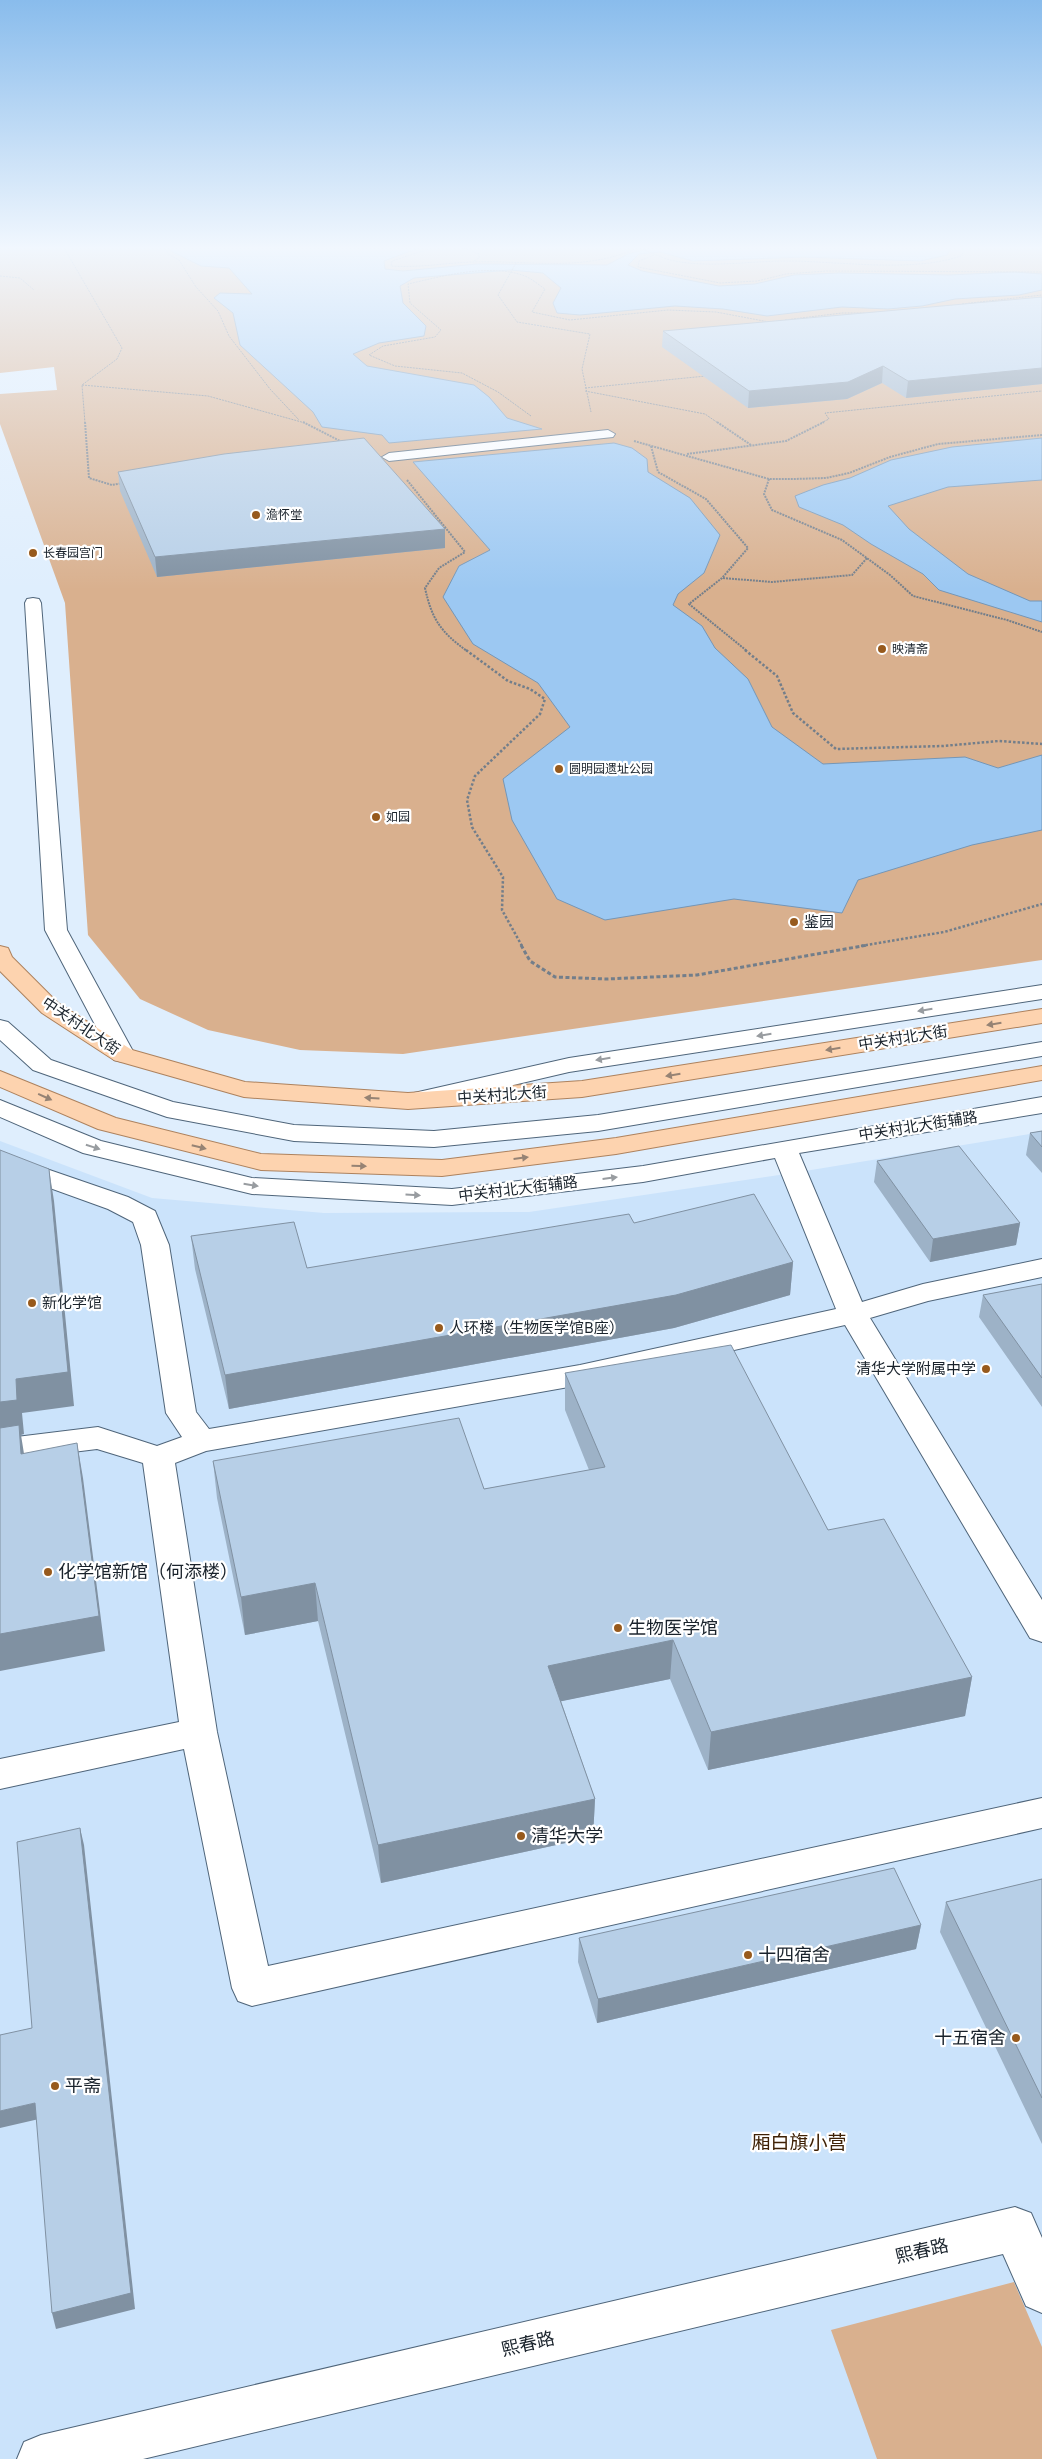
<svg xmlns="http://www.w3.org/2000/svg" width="1042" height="2459" viewBox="0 0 1042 2459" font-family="Overpass,'Noto Sans SC',sans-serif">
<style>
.built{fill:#cbe3fb}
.green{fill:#d9b08e}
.water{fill:#9cc8f2;stroke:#7596b6}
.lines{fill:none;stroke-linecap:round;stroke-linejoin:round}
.minor-casing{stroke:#4f657a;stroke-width:2}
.major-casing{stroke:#ad825e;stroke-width:2}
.path-far3{stroke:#737e8a;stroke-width:1;stroke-dasharray:2 1;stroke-linecap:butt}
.path-far2{stroke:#737e8a;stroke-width:2;stroke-dasharray:2 1;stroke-linecap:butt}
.path-far1{stroke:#737e8a;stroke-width:2.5;stroke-dasharray:2.5 2;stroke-linecap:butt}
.path{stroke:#737e8a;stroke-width:3;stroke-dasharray:4 2.5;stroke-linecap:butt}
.minor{fill:#fff;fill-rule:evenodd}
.major{fill:#fdd3af;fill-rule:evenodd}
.wall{fill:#9db2c7}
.shaded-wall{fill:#8091a2}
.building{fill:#b7cfe7;stroke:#8091a2}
.oneway{fill:#989ca0}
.oneway2{fill:#968374}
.poi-dot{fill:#975a1d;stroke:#fff;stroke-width:2}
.labels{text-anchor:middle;stroke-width:4.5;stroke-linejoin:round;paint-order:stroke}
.far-poi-label{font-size:12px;fill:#19222b;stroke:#fff;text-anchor:start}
.poi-label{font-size:15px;fill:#19222b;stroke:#fff;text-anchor:start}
.street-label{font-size:15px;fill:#19222b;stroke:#fff}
.near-poi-label{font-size:18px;fill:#19222b;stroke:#fff;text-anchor:start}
.near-street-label{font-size:18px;fill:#19222b;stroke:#fff}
.near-neighbourhood-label{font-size:19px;fill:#3f2206;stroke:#fff}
</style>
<rect width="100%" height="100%" fill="#dfeefd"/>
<path class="built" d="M1042,1132V2459H0V1141L152,1198L324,1213L529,1212L793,1173Z"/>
<path class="green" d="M0,246H1042V960L403,1054L300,1050L208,1030L140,999L88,935L65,603L0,424V394L57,390L54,367L0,373Z
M1014,2282L1042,2347V2459H877L831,2330Z"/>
<path class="water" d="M171,246H424L384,261L385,269L403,271L477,264L607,265L628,254L658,246H957L951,248L947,255L920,261L804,257L693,261L660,252L639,254L628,265L642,271L719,286L755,284L794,275L839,273L949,275L1014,272L1042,274V290L1019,295L955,299L922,306L888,309L842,307L767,316L723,309L675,306L580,315L557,313L553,303L561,288L543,273L510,270L414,278L400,286L403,303L426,326L424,336L379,343L353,354L367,366L474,385L489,397L507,418L542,429L389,443L382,435L322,427L313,412L240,345L233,313L214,298L220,293L252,294L229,268L201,266L171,251Z
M1042,438V480L948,487L888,506L909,529L968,574L1030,601H1042V622L939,590L923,574L871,544L843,525L799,507L795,496L823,485L850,478L891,460L952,447Z
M614,443L632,448L647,459L648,472L690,498L720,535L704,573L678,594L673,605L702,626L715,648L748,679L772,727L823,764L965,757L998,768L1042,755V830L972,845L858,880L842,913L734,899L605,920L557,899L512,820L503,779L570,727L538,683L473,644L443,597L459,566L490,550L413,462Z"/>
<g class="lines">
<defs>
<path id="minor" d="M608,430L615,434L613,437L389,461L382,457L389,453Z
M33,598L39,599L41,603L67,930L135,1055L132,1060L123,1062L114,1060L111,1055L45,930L25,603L27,599Z
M1042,985V999L569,1072L423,1106L414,1103L410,1098L414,1093L569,1058Z
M0,1020L8,1022L51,1060L173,1102L294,1125L434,1131L598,1115L1042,1042V1056L598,1131L434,1147L294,1141L167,1117L33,1070L0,1040Z
M1042,1097V1113L799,1153L862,1302L923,1284L1042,1259V1277L928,1301L870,1318L1042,1600V1642L1030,1638L845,1325L580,1385L206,1451L175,1463L217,1732L268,1966L1042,1798V1828L252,2006L238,2001L232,1988L184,1749L0,1789V1759L179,1722L143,1463L97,1449L0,1461V1439L98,1427L157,1446L182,1437L166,1413L141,1245L133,1222L108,1209L0,1170V1153L128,1197L155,1211L169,1245L196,1412L209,1429L580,1365L836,1309L775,1158L643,1182L452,1205L252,1194L83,1153L0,1117V1100L101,1141L252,1178L452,1189L643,1166Z
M1015,2207L1031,2213L1042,2238V2313L1026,2306L1003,2254L143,2459H17L24,2442L41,2435Z"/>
<path id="major" d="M0,946L8,948L12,957L58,1003L132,1050L245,1082L408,1093L582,1081L1042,1009V1023L582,1097L408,1109L244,1097L114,1060L42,1013L0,971Z
M1042,1066V1080L616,1154L442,1176L261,1170L98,1129L0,1087V1071L116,1118L261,1154L442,1160L616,1138Z"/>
</defs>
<use href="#minor" class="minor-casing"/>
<use href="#major" class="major-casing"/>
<path class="path-far3" d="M63,246L122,348L117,359L82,385L85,423
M164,246L168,254L179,260L196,287L218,311L229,336L270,389L299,420
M438,246L392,261L391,266C418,268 445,263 472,262C532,260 585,273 642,246
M458,246L479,254V258L474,261
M639,248C651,252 663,259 675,261C711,268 749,261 786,261C839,261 911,273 961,256L967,246
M654,255L639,261L638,267L720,283L757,281L786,274L826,271L1042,272
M516,263L498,295L517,322L590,334L582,369L591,412
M0,276L20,278L34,290
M962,304L1042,295
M785,320L842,313H866
M82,385L208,396L305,423
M585,388L706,376
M585,391L705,414L718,423
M531,416L498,392L462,373L395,366L369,355L383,346L435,337L441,330L410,303L408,284C443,276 490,263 525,276C532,279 539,285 545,289L532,312L570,320L668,310L716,312L769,322
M821,423L829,419L825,413L1042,391"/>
<path class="path-far2" d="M85,422L89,478L112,485L123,483
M303,422L342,442
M717,422L751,445
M634,441L769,479H794L826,478L849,473L890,457L938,444L1042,435
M651,446L658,472L706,499L748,548L722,578L689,604L747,651
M687,454L786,441L824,422
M769,479L764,494L772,510L842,540L890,575L913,596L1007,620L1042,632
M407,480L465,552L439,568L425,588C432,620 441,632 467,651
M723,578L772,582L852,575L867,558"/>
<path class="path-far1" d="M466,650L508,681L530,689L545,699L540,714L475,776L467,800L472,827L503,877L502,910L522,946
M745,650L777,676L793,713L836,749L943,746L999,741L1042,744
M861,946L944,932L1042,904"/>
<path class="path" d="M521,945L530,961L555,977L607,979L697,975L868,945"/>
<use href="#minor" class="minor"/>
<use href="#major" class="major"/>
</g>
<path class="wall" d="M1042,297V384L906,398L882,383L847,399L748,408L662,347L663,331Z
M118,472L445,529V548L157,577L120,491Z
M1042,1131V1173L1026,1155L1030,1133Z
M877,1161L1020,1223L1016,1245L930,1262L874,1182Z
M634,1223L793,1262L790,1295L674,1328L229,1409L195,1269L191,1236L307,1268Z
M1042,1284V1407L979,1317L983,1295Z
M565,1373L828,1530L972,1677L965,1716L708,1770L670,1679L561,1701L595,1799L593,1837L381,1883L318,1621L245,1635L217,1498L213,1461L484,1489L589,1470L565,1410Z
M1042,1879V2144L940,1932L946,1902Z
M921,1925L916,1949L597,2023L578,1962L579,1938Z"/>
<path class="shaded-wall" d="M883,366L882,383L847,399L748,408L749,391Z
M1042,368V384L906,398L908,381Z
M445,529V548L157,577L155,557Z
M49,1169L54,1201L74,1406L22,1413L24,1434L21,1435L25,1460L0,1438V1402L16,1379Z
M1020,1223L1016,1245L930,1262L933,1239Z
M793,1262L790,1295L674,1328L229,1409L225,1375Z
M77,1443L83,1478L105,1651L0,1671V1634Z
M315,1583L318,1621L245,1635L241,1597Z
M673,1640L670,1679L548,1704V1666Z
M972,1677L965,1716L708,1770L711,1732Z
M595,1799L593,1837L381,1883L378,1845Z
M80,1828L84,1845L135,2309L56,2329L52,2313Z
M921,1925L916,1949L597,2023L598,1999Z
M35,2103L39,2119L0,2128V2111Z"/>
<path class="building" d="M1042,297V368L908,381L883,366L848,382L749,391L663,331Z
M364,438L445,529L155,557L118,472L224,454Z
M1042,1131V1147L1030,1133Z
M959,1146L1020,1223L933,1239L877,1161Z
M0,1150L49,1169L68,1372L16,1379L17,1400L0,1402Z
M754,1194L793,1262L676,1295L225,1375L191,1236L294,1222L307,1268L629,1214L634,1223Z
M1042,1284V1378L983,1295Z
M731,1345L828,1530L884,1519L972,1677L711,1732L673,1640L548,1666L595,1799L378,1845L315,1583L241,1597L213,1461L459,1418L484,1489L605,1467L565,1373Z
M19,1425L21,1454L77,1443L99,1616L0,1634V1428Z
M80,1828L131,2293L52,2313L35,2103L0,2111V2035L32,2028L17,1842Z
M894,1868L921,1925L598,1999L579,1938Z
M1042,1879V2098L946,1902Z"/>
<defs><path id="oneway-solid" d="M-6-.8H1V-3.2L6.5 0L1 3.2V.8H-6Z" transform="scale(1.25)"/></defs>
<g class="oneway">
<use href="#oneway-solid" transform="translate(925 1010) rotate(171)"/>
<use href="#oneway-solid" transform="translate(764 1035) rotate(171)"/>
<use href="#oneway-solid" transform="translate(603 1059) rotate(171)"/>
<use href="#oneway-solid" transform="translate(93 1147) rotate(18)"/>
<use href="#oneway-solid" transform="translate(610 1178) rotate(-7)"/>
<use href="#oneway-solid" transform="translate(251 1185) rotate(9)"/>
<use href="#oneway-solid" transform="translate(413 1195) rotate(3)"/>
</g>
<g class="oneway2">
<use href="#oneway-solid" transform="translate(994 1024) rotate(171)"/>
<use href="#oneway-solid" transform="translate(833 1049) rotate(171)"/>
<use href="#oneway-solid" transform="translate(673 1075) rotate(171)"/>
<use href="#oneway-solid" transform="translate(45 1097) rotate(24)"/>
<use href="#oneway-solid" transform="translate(372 1098) rotate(-176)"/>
<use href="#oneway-solid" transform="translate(199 1147) rotate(14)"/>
<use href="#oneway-solid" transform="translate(521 1158) rotate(-7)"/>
<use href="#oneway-solid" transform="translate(359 1166) rotate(2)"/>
</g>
<linearGradient id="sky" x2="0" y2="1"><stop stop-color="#89bcec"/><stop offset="0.42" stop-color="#f1f7fe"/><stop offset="1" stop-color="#f1f7fe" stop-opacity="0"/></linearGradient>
<rect width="1042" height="590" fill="url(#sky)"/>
<g class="poi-dot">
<circle cx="256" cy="515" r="5"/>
<circle cx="33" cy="553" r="5"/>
<circle cx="882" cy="649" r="5"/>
<circle cx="559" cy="769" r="5"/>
<circle cx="376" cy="817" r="5"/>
<circle cx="794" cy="922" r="5"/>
<circle cx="32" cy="1303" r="5"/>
<circle cx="439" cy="1328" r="5"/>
<circle cx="986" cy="1369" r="5"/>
<circle cx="48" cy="1572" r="5"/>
<circle cx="618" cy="1628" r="5"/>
<circle cx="521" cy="1836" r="5"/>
<circle cx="748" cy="1955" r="5"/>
<circle cx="1016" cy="2038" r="5"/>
<circle cx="55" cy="2086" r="5"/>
</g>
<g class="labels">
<g class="far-poi-label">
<text x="266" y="519">澹怀堂</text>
<text x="43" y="557">长春园宫门</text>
<text x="892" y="653">映清斋</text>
<text x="569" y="773">圆明园遗址公园</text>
<text x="386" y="821">如园</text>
</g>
<g class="poi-label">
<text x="804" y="927">鉴园</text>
<text x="42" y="1308">新化学馆</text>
<text x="449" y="1333">人环楼（生物医学馆B座）</text>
<text x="976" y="1374" text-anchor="end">清华大学附属中学</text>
</g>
<g class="street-label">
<text transform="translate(81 1026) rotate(34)" y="5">中关村北大街</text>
<text transform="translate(903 1038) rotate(-9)" y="5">中关村北大街</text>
<text transform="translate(502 1095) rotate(-4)" y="5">中关村北大街</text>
<text transform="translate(918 1126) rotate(-9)" y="5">中关村北大街辅路</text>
<text transform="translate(518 1189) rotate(-7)" y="5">中关村北大街辅路</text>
</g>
<g class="near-poi-label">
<text x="58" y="1578">化学馆新馆（何添楼）</text>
<text x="628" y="1634">生物医学馆</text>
<text x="531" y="1842">清华大学</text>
<text x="758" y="1961">十四宿舍</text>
<text x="1006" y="2044" text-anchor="end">十五宿舍</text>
<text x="65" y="2092">平斋</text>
</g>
<g class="near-street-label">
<text transform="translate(922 2251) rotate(-13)" y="6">熙春路</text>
<text transform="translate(528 2344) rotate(-13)" y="6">熙春路</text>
</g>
<g class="near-neighbourhood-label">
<text x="799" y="2149">厢白旗小营</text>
</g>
</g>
</svg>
